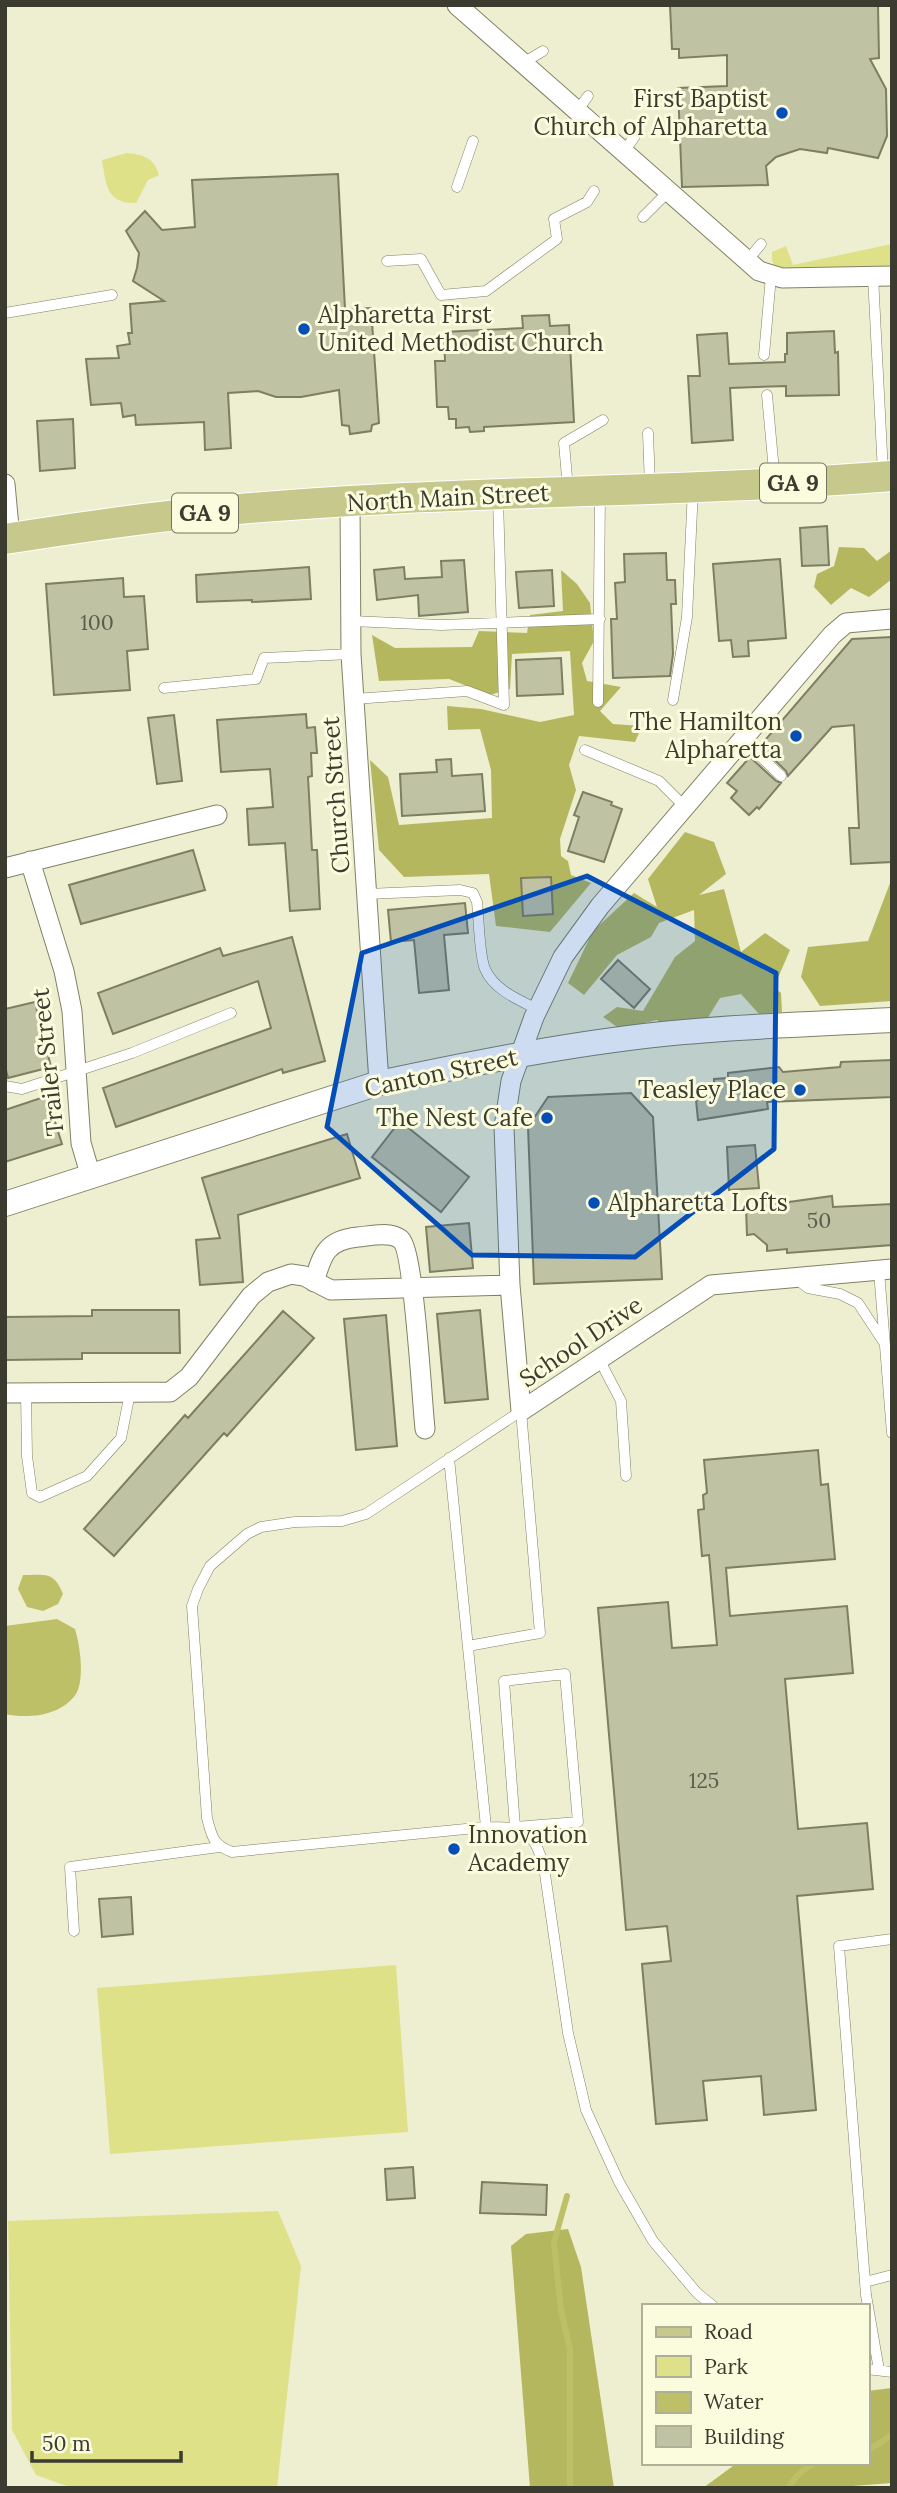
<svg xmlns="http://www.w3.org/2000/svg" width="897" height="2493" viewBox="0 0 897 2493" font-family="Lora,serif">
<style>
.green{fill:#dee188}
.forest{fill:#b5b75f}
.water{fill:#bec067}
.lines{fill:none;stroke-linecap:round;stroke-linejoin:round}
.stream{stroke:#bec067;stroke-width:6}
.building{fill:#c0c2a4;stroke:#7d7e62;stroke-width:2}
.service-casing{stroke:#808165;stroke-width:11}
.minor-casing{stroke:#808165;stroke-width:21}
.tertiary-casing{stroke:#808165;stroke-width:26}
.primary-casing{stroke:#fff;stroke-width:32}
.service{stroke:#fff;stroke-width:10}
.minor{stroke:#fff;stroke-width:19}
.tertiary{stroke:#fff;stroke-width:24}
.primary{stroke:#c7c88b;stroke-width:30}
.marked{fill:#054eb8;fill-opacity:0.2;stroke:#054eb8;stroke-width:5;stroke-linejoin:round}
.poi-dot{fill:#054eb8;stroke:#fafcdd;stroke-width:2.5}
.labels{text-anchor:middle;stroke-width:6;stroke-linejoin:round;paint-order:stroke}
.number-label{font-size:21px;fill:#5c5d4c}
.shield{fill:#fafcdd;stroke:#747563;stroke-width:2}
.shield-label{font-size:23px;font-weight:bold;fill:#3b3b2f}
.poi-label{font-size:24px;fill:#3b3b2f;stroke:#fafcdd;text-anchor:end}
.street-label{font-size:24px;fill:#3b3b2f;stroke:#fafcdd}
</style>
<rect width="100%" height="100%" fill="#edefd0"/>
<path class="green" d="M127,153C143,155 154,157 159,175L148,180L136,203C106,204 106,184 102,160Z
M892,244V266L780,270L775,268L772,260V252L786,246L793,265Z
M396,1965L408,2132L110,2154L97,1988Z
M278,2211L301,2266L277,2488L70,2487L36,2475L12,2430L8,2221Z"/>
<path class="forest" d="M839,547L864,548L877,561L892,550V579L869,597L851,588L831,605L814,587L817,574L834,566Z
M561,570L577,584L590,603L594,641L582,663L587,681L621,687L600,711L613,724L642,726L635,742L579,736L569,765L576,790L560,839L561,856L568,861L571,875L591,883L550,932L496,926L489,874L404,877L379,850L370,760L388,777L399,825L492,818L491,770L480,729L448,730L447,706L481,709L540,722L574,715L570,651L512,654L510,689L490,695L449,679L379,681L372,635L395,648L472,647L479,631L527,633L530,615L563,611Z
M685,832L714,842L726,874L699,895L724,889L741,952L765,933L790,950L774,987L781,993L782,1012L759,1014L741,994L720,998L704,1024L665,1027L657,1020L620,1029L603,1017L617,1007L643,1011L675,957L695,941L694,910L659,923L651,937L617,955L584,995L568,983L593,931L634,893L657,907L648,879Z
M890,883H892V1001L820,1006L801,977L808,947L868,941Z
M568,2229L581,2267L614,2488H530L511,2246L526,2234Z
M892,2388V2483L826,2488H703L737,2463H867V2391Z"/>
<path class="water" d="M23,1575C45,1575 54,1571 63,1594L58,1604L43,1611L27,1607L18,1589Z
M57,1619L75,1629C80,1645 85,1679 76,1694C61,1716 29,1719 5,1714V1626Z"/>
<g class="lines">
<path class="stream" d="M567,2196L554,2242L561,2310L570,2349V2488
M867,2451L892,2435
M789,2488C794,2477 805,2467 816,2463"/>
</g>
<path class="building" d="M670,5H878L879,58L870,59L886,89L887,136L878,158L828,148L827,153L800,149L776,157L766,166L768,185L682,187L678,88L727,86V55L679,58V49H672Z
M338,174L345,309L371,308L379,423L372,425L371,431L350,434L349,426L342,425L339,390L301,397H276L258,391L228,393L231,448L205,450L204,422L136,425L135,415L123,417L121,403L91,405L86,359L119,358L117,346L130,344L128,333H132L130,304L164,301L133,281L137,268L139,253L126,231L145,211L162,230L195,227L192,180Z
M549,315L550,326L569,325L574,422L484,427V431L470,432L469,427L456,428V419H449L448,407H437L435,361H445L444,332L523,328L522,316Z
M834,331L835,353L838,352L839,395L786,396V386L730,388L733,440L692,443L688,376H700L697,335L727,333L729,364L785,362V354H787V333Z
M73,419L75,468L40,471L37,421Z
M827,526L829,565L802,566L800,528Z
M666,553L667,580H675L676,604H671L673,654L670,676L613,678L611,619H617L615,583L625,582L624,554Z
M780,559L786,638L748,641L749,656L733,657L731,640L719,641L713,564Z
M464,560L468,612L419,616L418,595L377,600L374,570L404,567L405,579L442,577L441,561Z
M309,567L311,599L252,602V600L197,602L196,575Z
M552,570L554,606L519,608L516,572Z
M123,578L124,597L144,596L148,649L127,651L130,690L54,695L46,584Z
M892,637V862L851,864L849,828H859L854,725L832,727L788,776L786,771L760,746L852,639Z
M561,658L563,694L517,696L516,660Z
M306,714L307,728L315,727L317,753H311L312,776L308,777L312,850H317L320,909L290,911L285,843L249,845L247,809L273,807L270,769L221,772L217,720Z
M174,715L182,781L157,784L148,718Z
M750,757L776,781L781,783L759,809L757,807L749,815L731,798L737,791L727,783Z
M451,759L452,776L482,774L485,811L402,816L400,774L437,772L436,760Z
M583,792L612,802L611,805L622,809L604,862L568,851L579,817L574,815Z
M193,850L205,890L81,924L69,885Z
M551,877L553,914L523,916L521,878Z
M465,903L468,933L444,935L449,990L419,993L414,940L391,942L388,910Z
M292,937L325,1061L283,1073L282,1069L116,1127L103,1088L271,1028L258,981L113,1034L98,993L220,948L223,956Z
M618,960L650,989L634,1008L601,979Z
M35,1002L51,1067L8,1078L5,1066V1009Z
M892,1060V1097L767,1102L768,1109L698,1120L696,1100L703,1098L714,1084V1079L728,1078V1073L779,1067L783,1072L840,1067L841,1062Z
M631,1093L653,1117L662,1279L534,1284L528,1127L548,1097Z
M47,1096L62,1144L5,1162V1110Z
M400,1121L469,1177L441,1212L372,1157Z
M347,1134L360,1178L238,1215L243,1282L200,1285L196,1240L220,1238L202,1178Z
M755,1145L759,1188L729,1190L727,1147Z
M832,1196L833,1207L892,1204V1245L787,1253V1249L767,1251V1245L754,1234L747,1235L746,1208Z
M469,1223L473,1268L430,1272L426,1227Z
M92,1310H179L180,1353H82V1359L5,1360V1317L92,1316Z
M480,1310L488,1399L445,1403L437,1314Z
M283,1311L314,1338L227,1436L224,1433L114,1556L84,1529L185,1415L188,1418Z
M386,1315L397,1446L356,1450L344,1319Z
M818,1450L821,1485L828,1484L835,1559L726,1568L730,1616L847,1606L853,1673L785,1679L798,1829L867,1823L873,1889L797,1896L816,2110L764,2115L761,2076L703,2081L707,2120L656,2124L642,1964L671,1961L667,1926L626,1930L598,1608L668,1602L672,1648L717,1645L709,1555L702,1556L698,1510L704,1509L703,1495L707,1493L704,1460Z
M131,1897L133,1934L102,1937L99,1899Z
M413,2167L415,2198L387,2200L385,2169Z
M482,2182L547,2185L546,2215L480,2213Z"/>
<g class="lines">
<defs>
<path id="service" d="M523,63L543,51
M577,111L588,96
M623,153L635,136
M457,187L473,141
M643,217L668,192
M387,261L421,259L441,295L486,291L557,239L554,219L587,202L594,191
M747,261L761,244
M873,276L883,473
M5,313L112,295
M764,355L771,276
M767,395L775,482
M648,433L650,486
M568,489L564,443L603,420
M351,621L441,625L600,619
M164,688L256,679L264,658L351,654
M354,699L467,691L504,705L498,499
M673,700L687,617L693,489
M598,702L600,493
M742,739L781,776
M585,750L659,781L685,807
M367,894L460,890L473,893L477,902C479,919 479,954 485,969C494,990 519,1000 537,1009
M5,1086L22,1089L132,1053L231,1013
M879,1271L892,1433
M795,1278L808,1288L840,1294L858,1303L883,1341
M599,1359L621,1401L626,1476
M26,1393L27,1456L32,1493L40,1497L87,1476L121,1438L130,1393
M449,1458L486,1827C524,1827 533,1829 544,1867L568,2033L586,2110L619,2182L653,2241L697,2293L713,2306
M468,1646L540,1633L521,1411L366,1514L342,1521L295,1522L261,1527L247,1534L210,1566L198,1589L192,1606L207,1818C212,1837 213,1845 232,1852L486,1827
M565,1674L578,1822L515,1827L504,1681Z
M74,1931L70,1867L219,1847
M865,2282L892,2275
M867,2369L892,2372
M879,2370L866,2295L839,1946L892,1939"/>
<path id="minor" d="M457,5L759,271L782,278L892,276
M5,484L10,538
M350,503L351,654L379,1083
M892,619L846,623L832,635L600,906L563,957L534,1017L511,1081L504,1127L510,1285L521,1411L711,1285L892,1269
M30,861L64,971L72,1011L81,1143L91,1177
M5,868L217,815
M314,1282C322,1255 326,1240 358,1237C370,1236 389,1231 400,1239C414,1249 422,1402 425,1429
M5,1393L170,1392L189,1377L251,1296L268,1282L291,1274L304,1276L331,1290L510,1285"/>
<path id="tertiary" d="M5,1204L379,1083C473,1063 568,1044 663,1034C739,1026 815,1024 892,1020"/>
<path id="primary" d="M5,539C62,530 121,521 178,515C415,489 654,495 892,476"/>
</defs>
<use href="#service" class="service-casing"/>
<use href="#minor" class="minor-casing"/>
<use href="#tertiary" class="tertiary-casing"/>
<use href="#primary" class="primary-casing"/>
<use href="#service" class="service"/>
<use href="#minor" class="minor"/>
<use href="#tertiary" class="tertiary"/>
<use href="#primary" class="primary"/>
</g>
<path class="marked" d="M587,876L776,973L774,1149L635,1257L472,1255L327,1127L362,953Z"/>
<g class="poi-dot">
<circle cx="782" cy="113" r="7"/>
<circle cx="304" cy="329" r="7"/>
<circle cx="796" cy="736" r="7"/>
<circle cx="800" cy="1090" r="7"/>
<circle cx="547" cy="1118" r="7"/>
<circle cx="594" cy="1203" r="7"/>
<circle cx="454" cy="1849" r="7"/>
</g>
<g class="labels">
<g class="number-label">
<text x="97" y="630">100</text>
<text x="819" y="1228">50</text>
<text x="704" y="1788">125</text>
</g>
<g class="shield">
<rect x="760" y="463.5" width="66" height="39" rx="5"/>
<rect x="172" y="493.5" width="66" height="39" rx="5"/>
</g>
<g class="shield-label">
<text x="793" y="491">GA 9</text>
<text x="205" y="521">GA 9</text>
</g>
<g class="poi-label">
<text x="768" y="107">First Baptist<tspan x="768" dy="28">Church of Alpharetta</tspan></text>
<text x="318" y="323" text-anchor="start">Alpharetta First<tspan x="318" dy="28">United Methodist Church</tspan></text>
<text x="782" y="730">The Hamilton<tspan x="782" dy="28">Alpharetta</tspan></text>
<text x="786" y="1098">Teasley Place</text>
<text x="533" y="1126">The Nest Cafe</text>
<text x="608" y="1211" text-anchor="start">Alpharetta Lofts</text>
<text x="468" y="1843" text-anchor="start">Innovation<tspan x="468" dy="28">Academy</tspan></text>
</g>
<g class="street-label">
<text transform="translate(448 498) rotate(-3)" y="8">North Main Street</text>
<text transform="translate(336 795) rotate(-94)" y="8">Church Street</text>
<text transform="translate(48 1062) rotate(-96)" y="8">Trailer Street</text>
<text transform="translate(441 1073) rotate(-12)" y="8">Canton Street</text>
<text transform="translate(581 1342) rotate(-34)" y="8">School Drive</text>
</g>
</g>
<rect width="897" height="2493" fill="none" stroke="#3b3b2f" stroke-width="14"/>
<rect x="642" y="2304" width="228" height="161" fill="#fafcdd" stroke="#aeaf97" stroke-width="2"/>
<rect x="656" y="2327" width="35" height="10" fill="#c7c88b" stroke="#aeaf97" stroke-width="2"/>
<text x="704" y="2339" font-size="21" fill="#3b3b2f">Road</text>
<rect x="656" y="2356" width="35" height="21" fill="#dee188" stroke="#aeaf97" stroke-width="2"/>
<text x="704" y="2374" font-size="21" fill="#3b3b2f">Park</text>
<rect x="656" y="2392" width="35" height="21" fill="#bec067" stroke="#aeaf97" stroke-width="2"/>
<text x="704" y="2409" font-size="21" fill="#3b3b2f">Water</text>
<rect x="656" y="2426" width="35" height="21" fill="#c0c2a4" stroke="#aeaf97" stroke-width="2"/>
<text x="704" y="2444" font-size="21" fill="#3b3b2f">Building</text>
<path d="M32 2451v10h149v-10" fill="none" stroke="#3b3b2f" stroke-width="3.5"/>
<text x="42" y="2451" font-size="21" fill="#3b3b2f" stroke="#fafcdd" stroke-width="5" paint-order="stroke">50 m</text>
</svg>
